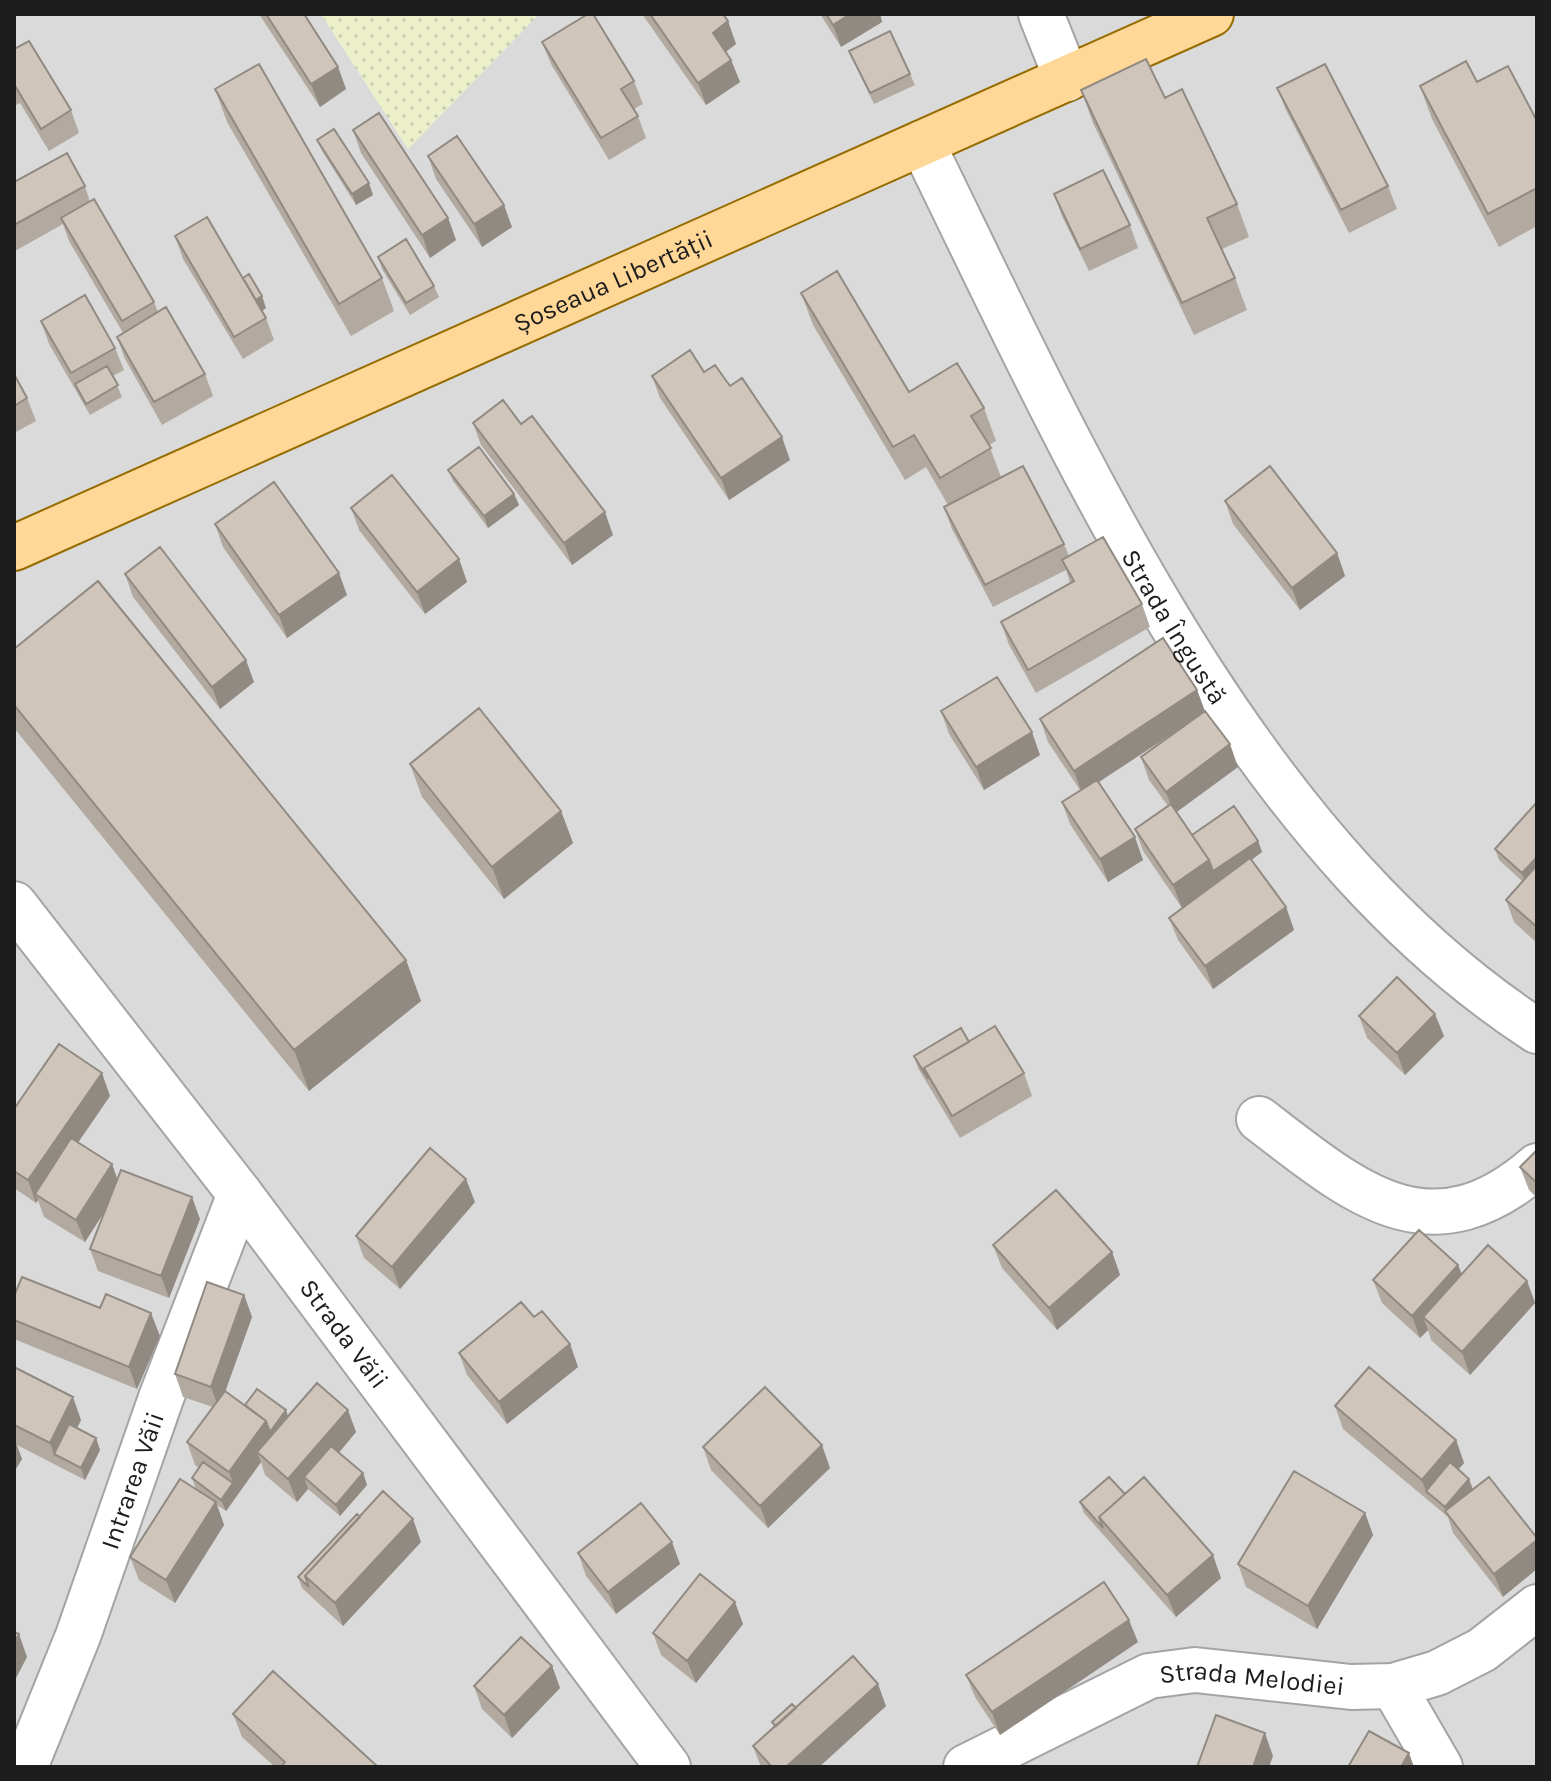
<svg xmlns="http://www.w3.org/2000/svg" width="1551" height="1781" viewBox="0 0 1551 1781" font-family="Karla,sans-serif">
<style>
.residential{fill:#dbdada}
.farmland{fill:url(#farmland-dots)}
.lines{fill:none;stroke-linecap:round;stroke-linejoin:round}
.minor-casing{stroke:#a4a4a4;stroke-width:48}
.major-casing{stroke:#966c00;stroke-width:48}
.minor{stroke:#fff;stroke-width:44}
.major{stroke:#ffd797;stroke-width:44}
.wall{fill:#b2a9a0}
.shaded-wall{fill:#918a82}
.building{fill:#cfc5ba;stroke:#918a82;stroke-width:2}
.labels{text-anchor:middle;stroke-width:7;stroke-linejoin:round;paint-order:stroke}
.street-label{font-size:26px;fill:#1d1d1d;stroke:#fff}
</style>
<defs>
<pattern id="farmland-dots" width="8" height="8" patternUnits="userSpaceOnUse" patternTransform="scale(2)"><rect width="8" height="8" fill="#ecf0ca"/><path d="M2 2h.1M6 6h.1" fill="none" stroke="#cacdad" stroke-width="1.8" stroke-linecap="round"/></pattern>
</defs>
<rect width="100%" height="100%" fill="#efebe1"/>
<path class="residential" d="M14,14H321L408,148L539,14H1537V1767H14Z"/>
<path class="farmland" d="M321,14H539L408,149Z"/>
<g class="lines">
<defs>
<g id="minor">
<path d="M1041,14L1067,79"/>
<path id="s1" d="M922,143C1072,449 1241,839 1537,1031"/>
<path id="s2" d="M14,904L240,1194L668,1767"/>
<path d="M1259,1119C1353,1191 1429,1260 1537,1166"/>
<path d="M1393,1686L1440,1767"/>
<path id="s3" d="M25,1767L78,1636L161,1398L240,1194"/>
<path id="s4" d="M966,1767L1149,1676L1195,1670L1351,1687L1393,1686L1437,1673L1482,1650L1537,1607"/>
</g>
<g id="major">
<path id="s5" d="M14,548L1211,14"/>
</g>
</defs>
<use href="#minor" class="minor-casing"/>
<use href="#major" class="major-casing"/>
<use href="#minor" class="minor"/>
<use href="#major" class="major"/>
</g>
<path class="wall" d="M259,14H304L338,67L346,89L320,107Z
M642,14H723L736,44L726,52L731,60L740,82L706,105Z
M820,14H880L882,22L841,47Z
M542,42L634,81L643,104L634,109L638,116L646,138L609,160L551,64Z
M14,49L71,110L79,133L49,151L20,103L14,106Z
M849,51L910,74L915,85L874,104Z
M1477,82L1537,121V226L1499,247L1432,119L1420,86Z
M1277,88L1388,186L1397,209L1349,233L1286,110Z
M215,89L382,278L394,311L351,336L227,122Z
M1081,90L1165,98L1237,204L1249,237L1222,249L1235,278L1247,310L1194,335L1093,123Z
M353,130L448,218L456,240L430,258L361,153Z
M317,140L373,195L356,205L322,151Z
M428,156L512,227L482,247L436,179Z
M14,182L85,186L90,202L154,302L158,312L205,374L213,396L162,425L125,359L117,337L123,333L69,241L63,224L15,251L14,248Z
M1054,194L1130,225L1138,248L1089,271L1062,216Z
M175,236L243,278L266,308L262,311L266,318L274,340L243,359L183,259Z
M378,257L434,286L439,297L410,315L382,269Z
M801,293L909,392L984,408L996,441L989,445L1001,477L1064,544L1069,556L1142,604L1150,627L1036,693L1009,645L1001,622L1070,583L1066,570L993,607L952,529L944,507L948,505L926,467L905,480L813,325Z
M41,321L115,348L124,370L113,376L122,397L90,415L49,344Z
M704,372L730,386L790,460L729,500L660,398L652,376Z
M14,374L27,398L36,421L14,433Z
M473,423L521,424L613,535L572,565L481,445Z
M448,470L514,494L519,505L488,528L453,481Z
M1225,501L1337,553L1345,576L1300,610L1233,524Z
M351,508L459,559L467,582L425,614L359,530Z
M215,524L347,595L287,638L223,547Z
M125,574L254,682L220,709L133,597Z
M14,649L406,960L421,1001L309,1091L14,728Z
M1197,690L1205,711L1238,767L1176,812L1192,835L1258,841L1262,852L1252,860L1286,907L1294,930L1213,989L1178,940L1169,918L1199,896L1182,908L1143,851L1135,829L1168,806L1149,780L1141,757L1181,728L1099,782L1143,860L1108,882L1070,824L1062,802L1080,790L1048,742L1040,719Z
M941,711L1040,755L984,790L949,734Z
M410,764L561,811L573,843L504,899L422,797Z
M1537,802V943L1514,922L1506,900L1522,881L1499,860L1495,849Z
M1359,1016L1444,1036L1405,1075L1367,1038Z
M969,1042L1024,1073L1032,1096L960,1138L918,1068L914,1056Z
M110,1096L78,1143L112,1164L117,1179L200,1219L169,1298L98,1271L90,1249L105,1211L85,1242L44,1217L38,1200L36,1203L14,1188V1109Z
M1537,1150V1198L1529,1190L1520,1167Z
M475,1202L400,1289L364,1258L356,1236Z
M993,1245L1112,1252L1120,1275L1057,1330L1002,1268Z
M1458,1265L1462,1274L1527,1281L1535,1303L1470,1375L1431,1340L1428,1330L1420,1338L1382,1303L1373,1280Z
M244,1295L252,1317L225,1391L245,1405L356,1432L339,1453L363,1473L367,1485L340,1516L308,1489L297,1502L265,1475L261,1462L226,1511L217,1505L224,1525L175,1603L139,1580L130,1557L196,1490L192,1478L199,1468L195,1465L187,1442L213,1407L183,1397L175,1374Z
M14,1296L160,1336L137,1389L14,1339Z
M534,1317L570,1344L578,1367L507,1424L467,1375L459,1353Z
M14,1367L81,1420L77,1428L96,1438L100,1450L85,1480L17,1445L22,1459L14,1472Z
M1335,1406L1456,1440L1464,1463L1458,1469L1469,1479L1473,1489L1503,1597L1453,1533L1448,1517L1343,1429Z
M703,1447L830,1468L768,1528L711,1470Z
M1125,1494L1221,1578L1176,1617L1084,1513L1080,1502Z
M1365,1513L1373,1535L1317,1629L1246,1587L1238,1564Z
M360,1517L421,1542L343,1626L302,1588L298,1577Z
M578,1553L680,1564L616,1614L586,1576Z
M743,1624L696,1683L661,1655L653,1633Z
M1138,1642L1000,1735L975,1697L966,1675Z
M552,1666L560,1688L512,1738L482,1709L474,1686Z
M886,1706L819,1767H761L753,1746L774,1728L772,1722L796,1708Z
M233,1714L378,1767H275L242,1737Z"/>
<path class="shaded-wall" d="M850,14H880L882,22L841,47L833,25Z
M728,21L736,44L721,55L713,33Z
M731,60L740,82L706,105L698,83Z
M338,67L346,89L320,107L311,84Z
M369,183L373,195L356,205L352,194Z
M504,205L512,227L482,247L474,224Z
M448,218L456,240L430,258L422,235Z
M262,296L266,308L258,313L254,301Z
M782,437L790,460L729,500L721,478Z
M514,494L519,505L488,528L484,516Z
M605,512L613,535L572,565L564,543Z
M1337,553L1345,576L1300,610L1292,588Z
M459,559L467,582L425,614L417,592Z
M339,573L347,595L287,638L279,615Z
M246,660L254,682L220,709L212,687Z
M1197,690L1205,712L1082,793L1074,771Z
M1032,732L1040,755L984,790L976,767Z
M1230,744L1238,767L1174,814L1166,792Z
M561,811L573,843L504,899L492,867Z
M1135,837L1143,860L1108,882L1100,859Z
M1258,841L1262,852L1182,908L1173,885L1209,860Z
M1537,857V873L1526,885L1522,873Z
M1286,907L1294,930L1213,989L1205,966Z
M406,960L421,1001L309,1091L294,1050Z
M1435,1014L1444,1036L1405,1075L1397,1053Z
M102,1073L110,1096L40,1197L35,1194L38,1200L36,1203L28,1180Z
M112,1164L120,1187L85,1242L76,1220Z
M466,1179L475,1202L400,1289L392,1267Z
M192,1197L200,1219L169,1298L161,1276Z
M1112,1252L1120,1275L1057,1330L1049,1308Z
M1458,1265L1467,1288L1423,1317L1428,1330L1420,1338L1412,1316Z
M1527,1281L1535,1303L1470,1375L1462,1352Z
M244,1295L252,1317L219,1409L211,1387Z
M151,1313L160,1336L137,1389L129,1367Z
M570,1344L578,1367L507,1424L499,1402Z
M73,1397L81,1420L62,1458L54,1454L50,1443Z
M286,1410L290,1422L257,1452L261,1462L226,1511L221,1500L233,1483L229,1472L266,1421Z
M348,1410L356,1432L312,1484L304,1477L308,1489L297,1502L288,1479Z
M14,1438L22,1459L14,1472Z
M96,1438L100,1450L85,1480L81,1468Z
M1456,1440L1464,1463L1434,1498L1426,1491L1430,1503L1422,1480Z
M822,1445L830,1468L768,1528L760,1506Z
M363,1473L367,1485L340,1516L336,1505Z
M1469,1479L1473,1490L1447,1513L1445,1507Z
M216,1502L224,1525L175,1603L166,1580Z
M1365,1513L1373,1535L1317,1629L1308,1606Z
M413,1519L421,1542L343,1626L335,1603Z
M1537,1540V1569L1503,1597L1494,1574Z
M672,1542L680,1564L616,1614L608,1592Z
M1213,1555L1221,1578L1176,1617L1167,1595Z
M735,1602L743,1624L696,1683L687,1661Z
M1129,1620L1138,1642L1000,1735L992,1712Z
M19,1634L27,1657L14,1682V1643Z
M552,1666L560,1688L512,1738L504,1715Z
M878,1684L886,1706L819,1767H786Z
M1265,1733L1273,1756L1269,1767H1253Z
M1409,1753L1414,1767H1401Z"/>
<path class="building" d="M266,14H304L338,67L311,84Z
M588,14H593L634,81L621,89L638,116L601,138L542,42Z
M650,14H723L728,21L713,33L731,60L698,83Z
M826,14H850L833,25Z
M890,31L910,74L870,93L849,51Z
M29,41L71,110L41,129L14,84V49Z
M1146,59L1165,98L1182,89L1237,204L1207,218L1235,278L1182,303L1081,90Z
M1466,61L1477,82L1508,66L1537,121V188L1488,214L1420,86Z
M259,64L382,278L339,304L215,89Z
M1325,64L1388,186L1341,210L1277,88Z
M379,113L448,218L422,235L353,130Z
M334,129L369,183L352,194L317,140Z
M457,136L504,205L474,224L428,156Z
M67,153L85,186L14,225V182Z
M1103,170L1130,225L1080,249L1054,194Z
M94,199L154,302L122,321L61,218Z
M207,217L266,318L234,337L175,236Z
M406,239L434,286L406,303L378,257Z
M837,271L909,392L957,363L984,408L971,416L991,448L940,478L914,435L893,447L801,293Z
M249,274L262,296L256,300L243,278Z
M85,295L115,348L71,373L41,321Z
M166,307L205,374L154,402L117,337Z
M690,350L704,372L715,365L730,386L742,378L782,437L721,478L652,376Z
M107,366L118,385L86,404L75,384Z
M14,374L27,398L14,406Z
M503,400L521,424L532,416L605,512L564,543L473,423Z
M479,447L514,494L484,516L448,470Z
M1023,466L1064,544L985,585L944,507Z
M1270,466L1337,553L1292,588L1225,501Z
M392,475L459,559L417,592L351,508Z
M274,482L339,573L279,615L215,524Z
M1103,537L1142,604L1028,670L1001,622L1074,581L1062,560Z
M160,547L246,660L212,687L125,574Z
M98,581L406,960L294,1050L14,705V649Z
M1163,638L1197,690L1074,771L1040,719Z
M997,677L1032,732L976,767L941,711Z
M479,708L561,811L492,867L410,764Z
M1205,711L1230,744L1166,792L1141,757Z
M1097,780L1135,837L1100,859L1062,802Z
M1537,802V857L1522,873L1495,849Z
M1171,804L1209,860L1173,885L1135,829Z
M1234,806L1258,841L1213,871L1209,860L1192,835Z
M1250,858L1286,907L1205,966L1169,918Z
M1537,865V927L1506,900Z
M1397,977L1435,1014L1397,1053L1359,1016Z
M995,1026L1024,1073L952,1116L924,1068Z
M961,1028L969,1042L924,1068L928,1079L914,1056Z
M59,1044L102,1073L28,1180L14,1171V1109Z
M71,1138L112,1164L76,1220L35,1194Z
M430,1148L466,1179L392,1267L356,1236Z
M1537,1150V1183L1520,1167Z
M121,1170L192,1197L161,1276L90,1249Z
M1056,1190L1112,1252L1049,1308L993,1245Z
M1419,1230L1458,1265L1412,1316L1373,1280Z
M1488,1245L1527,1281L1462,1352L1423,1317Z
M22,1277L100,1308L106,1294L151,1313L129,1367L14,1320V1296Z
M207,1282L244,1295L211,1387L175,1374Z
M521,1302L534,1317L542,1311L570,1344L499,1402L459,1353Z
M14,1367L73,1397L50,1443L14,1425Z
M1369,1367L1456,1440L1422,1480L1335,1406Z
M317,1383L348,1410L288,1479L257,1452Z
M765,1387L822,1445L760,1506L703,1447Z
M257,1389L286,1410L270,1432L266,1421L245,1405Z
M225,1391L266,1421L229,1472L187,1442Z
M69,1424L96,1438L81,1468L54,1454Z
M331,1446L363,1473L336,1505L304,1477Z
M203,1462L233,1483L221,1500L192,1478Z
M1450,1462L1469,1479L1445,1507L1426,1491Z
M1294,1471L1365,1513L1308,1606L1238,1564Z
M1109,1477L1125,1494L1099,1517L1103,1528L1080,1502Z
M1144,1477L1213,1555L1167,1595L1099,1517Z
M1489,1477L1537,1538V1540L1494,1574L1445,1511Z
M180,1479L216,1502L166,1580L130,1557Z
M383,1491L413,1519L335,1603L305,1576Z
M641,1503L672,1542L608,1592L578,1553Z
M357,1514L360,1517L305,1576L309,1587L298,1577Z
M700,1574L735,1602L687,1661L653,1633Z
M1104,1582L1129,1620L992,1712L966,1675Z
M14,1632L19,1634L14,1643Z
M521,1637L552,1666L504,1715L474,1686Z
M853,1656L878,1684L786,1767H772L753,1746Z
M273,1671L378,1767H281L285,1762L233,1714Z
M792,1704L796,1708L776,1726L772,1722Z
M1216,1715L1265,1733L1253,1767H1197Z
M1369,1731L1409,1753L1401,1767H1348Z"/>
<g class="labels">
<g class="street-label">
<text dy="9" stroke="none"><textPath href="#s5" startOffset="656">Șoseaua Libertății</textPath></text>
<text dy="9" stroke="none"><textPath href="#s1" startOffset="546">Strada Îngustă</textPath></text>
<text dy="9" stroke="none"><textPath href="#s2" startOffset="542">Strada Văii</textPath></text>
<text dy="9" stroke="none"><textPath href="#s3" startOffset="306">Intrarea Văii</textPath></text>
<text dy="9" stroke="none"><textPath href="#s4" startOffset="308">Strada Melodiei</textPath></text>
</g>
</g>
<rect width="1551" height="1781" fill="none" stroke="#1d1d1d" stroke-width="32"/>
</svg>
